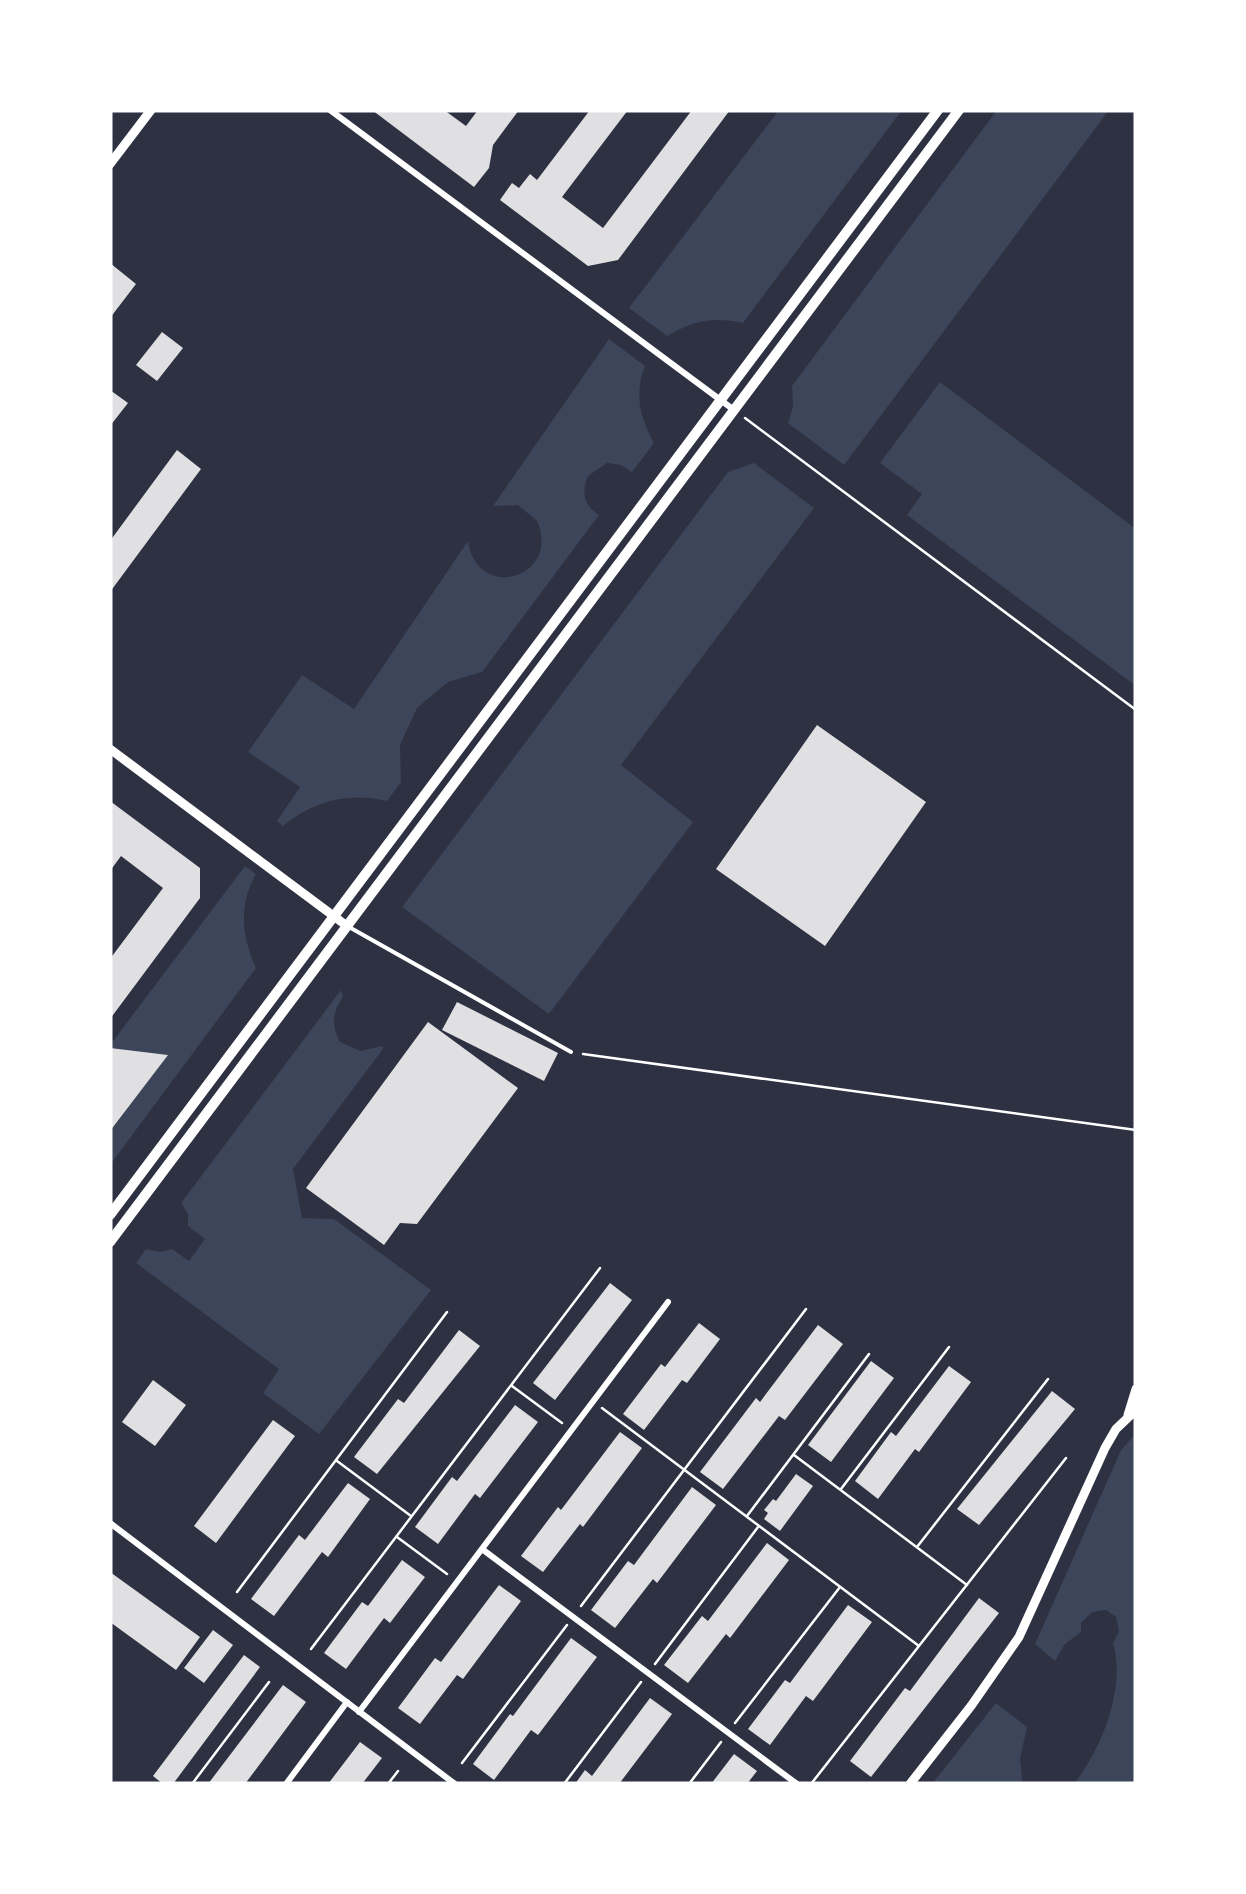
<svg xmlns="http://www.w3.org/2000/svg" width="1246" height="1894" viewBox="0 0 1246 1894" font-family="'PT Sans',sans-serif">
<style>
.green{fill:#3c4559}
.building{fill:#e0e0e3}
.lines{fill:none;stroke-linecap:round;stroke-linejoin:round}
.path{stroke:#fff;stroke-width:2.5}
.service{stroke:#fff;stroke-width:4}
.minor{stroke:#fff;stroke-width:6}
.tertiary{stroke:#fff;stroke-width:9}
.secondary{stroke:#fff;stroke-width:10}
</style>
<rect width="100%" height="100%" fill="#2d3142"/>
<path class="green" d="M779,110H902L743,323C713,316 692,321 667,336L629,308Z
M997,110H1109L844,465L788,423L793,407L792,386Z
M609,339L645,366C634,393 640,418 654,443L632,472L621,465L607,463L588,476C581,493 584,505 599,515L482,672L448,682L417,708L400,745L401,782L387,801C348,792 314,801 283,826L277,821L300,787L248,752L302,675L354,709L468,541C477,603 562,578 537,521L518,505L493,506Z
M940,382L1136,529V686L907,515L922,494L880,463Z
M754,463L814,508L621,765L693,822L549,1014L402,907L728,472Z
M245,866L256,874C238,906 242,936 256,968L110,1165V1045Z
M341,990L343,997C332,1013 331,1025 340,1042L360,1051L382,1046L383,1049L293,1169L302,1218L334,1219L431,1290L319,1434L263,1393L279,1369L136,1263L146,1249L160,1252L172,1249L189,1261L205,1239L188,1226V1214L181,1203Z
M1136,1433V1784H1074C1102,1748 1126,1688 1113,1643L1119,1631L1116,1617L1106,1610L1092,1612L1081,1623V1632L1065,1644L1055,1661L1035,1644L1121,1450Z
M996,1703L1027,1727L1020,1759L1023,1784H932Z"/>
<path class="building" d="M372,110H444L466,126L478,110H519L493,145L489,168L474,187Z
M590,110H628L562,197L603,228L692,110H730L618,260L588,266L500,200L512,183L519,188L530,174L537,180Z
M110,263L136,284L110,318Z
M162,332L183,348L157,381L136,365Z
M110,390L128,403L110,426Z
M177,450L201,469L110,592V541Z
M817,725L926,802L825,946L716,869Z
M110,801L200,868V898L110,1019V959L163,888L121,856L110,871Z
M457,1002L558,1053L544,1081L442,1030Z
M428,1022L518,1088L417,1224L400,1223L384,1245L306,1188Z
M110,1048L168,1055L110,1131Z
M610,1283L632,1300L555,1400L533,1383Z
M699,1323L720,1339L687,1383L682,1380L644,1430L623,1414L661,1364L665,1367Z
M818,1325L843,1344L785,1420L779,1416L723,1489L700,1472L756,1398L760,1402Z
M459,1330L480,1346L377,1474L354,1457L398,1399L404,1403Z
M871,1361L894,1378L831,1462L808,1445Z
M949,1366L971,1382L919,1452L915,1449L878,1499L855,1481L891,1432L896,1436Z
M153,1380L186,1405L155,1446L122,1422Z
M1052,1391L1075,1409L979,1525L957,1509Z
M515,1405L538,1422L480,1498L475,1494L438,1544L415,1527L452,1477L457,1481Z
M273,1420L295,1436L216,1543L194,1526Z
M620,1432L642,1448L583,1527L580,1524L543,1572L521,1556L558,1507L561,1510Z
M796,1474L813,1486L780,1531L764,1519L768,1513L764,1510L773,1499L776,1501Z
M348,1483L370,1499L328,1557L322,1552L274,1616L251,1599L299,1535L305,1540Z
M692,1487L716,1505L657,1583L653,1579L615,1628L591,1610L628,1561L634,1565Z
M767,1543L789,1560L730,1638L726,1634L688,1683L664,1665L702,1616L708,1621Z
M402,1560L425,1577L390,1623L384,1618L346,1669L324,1653L362,1602L368,1606Z
M110,1572L200,1637L176,1670L110,1622Z
M499,1585L521,1601L463,1679L457,1675L420,1724L398,1708L435,1658L441,1662Z
M979,1598L999,1613L871,1777L850,1761L905,1688L910,1691Z
M848,1605L872,1622L813,1701L806,1696L770,1745L748,1729L785,1680L790,1683Z
M213,1630L233,1645L204,1683L184,1668Z
M571,1638L597,1657L538,1735L531,1730L494,1780L473,1764L510,1714L513,1716Z
M244,1655L260,1667L173,1784H163L153,1776Z
M283,1685L306,1702L245,1784H208Z
M650,1698L672,1714L619,1784H575L585,1770L592,1776Z
M360,1742L382,1758L362,1784H328Z
M734,1754L757,1771L747,1784H711Z"/>
<g class="lines">
<path class="path" d="M745,418L1136,710
M583,1054L1136,1130
M512,1386L562,1423
M602,1408L919,1646
M794,1455L967,1585
M337,1461L411,1516
M841,1489L949,1347
M747,1516L869,1354
M397,1537L447,1574
M917,1547L1048,1379
M237,1592L447,1312
M581,1606L806,1309
M311,1649L600,1268
M655,1664L758,1527
M735,1723L840,1587
M462,1763L567,1625
M192,1784L269,1682
M388,1784L398,1771
M564,1784L641,1682
M689,1784L721,1742
M811,1784L1066,1458"/>
<path class="service" d="M349,927L571,1052"/>
<path class="minor" d="M330,110L734,410
M110,1523L455,1784
M482,1549L797,1784
M359,1712L668,1302
M286,1784L347,1702"/>
<path class="tertiary" d="M110,164L151,110
M110,749L347,926
M1128,1415L1136,1389
M910,1784L971,1706L1019,1637L1105,1448L1116,1429L1136,1410"/>
<path class="secondary" d="M110,1215L938,110
M110,1242L959,110"/>
</g>
<rect width="1246" height="1894" fill="none" stroke="#ffffff" stroke-width="225"/>
</svg>
